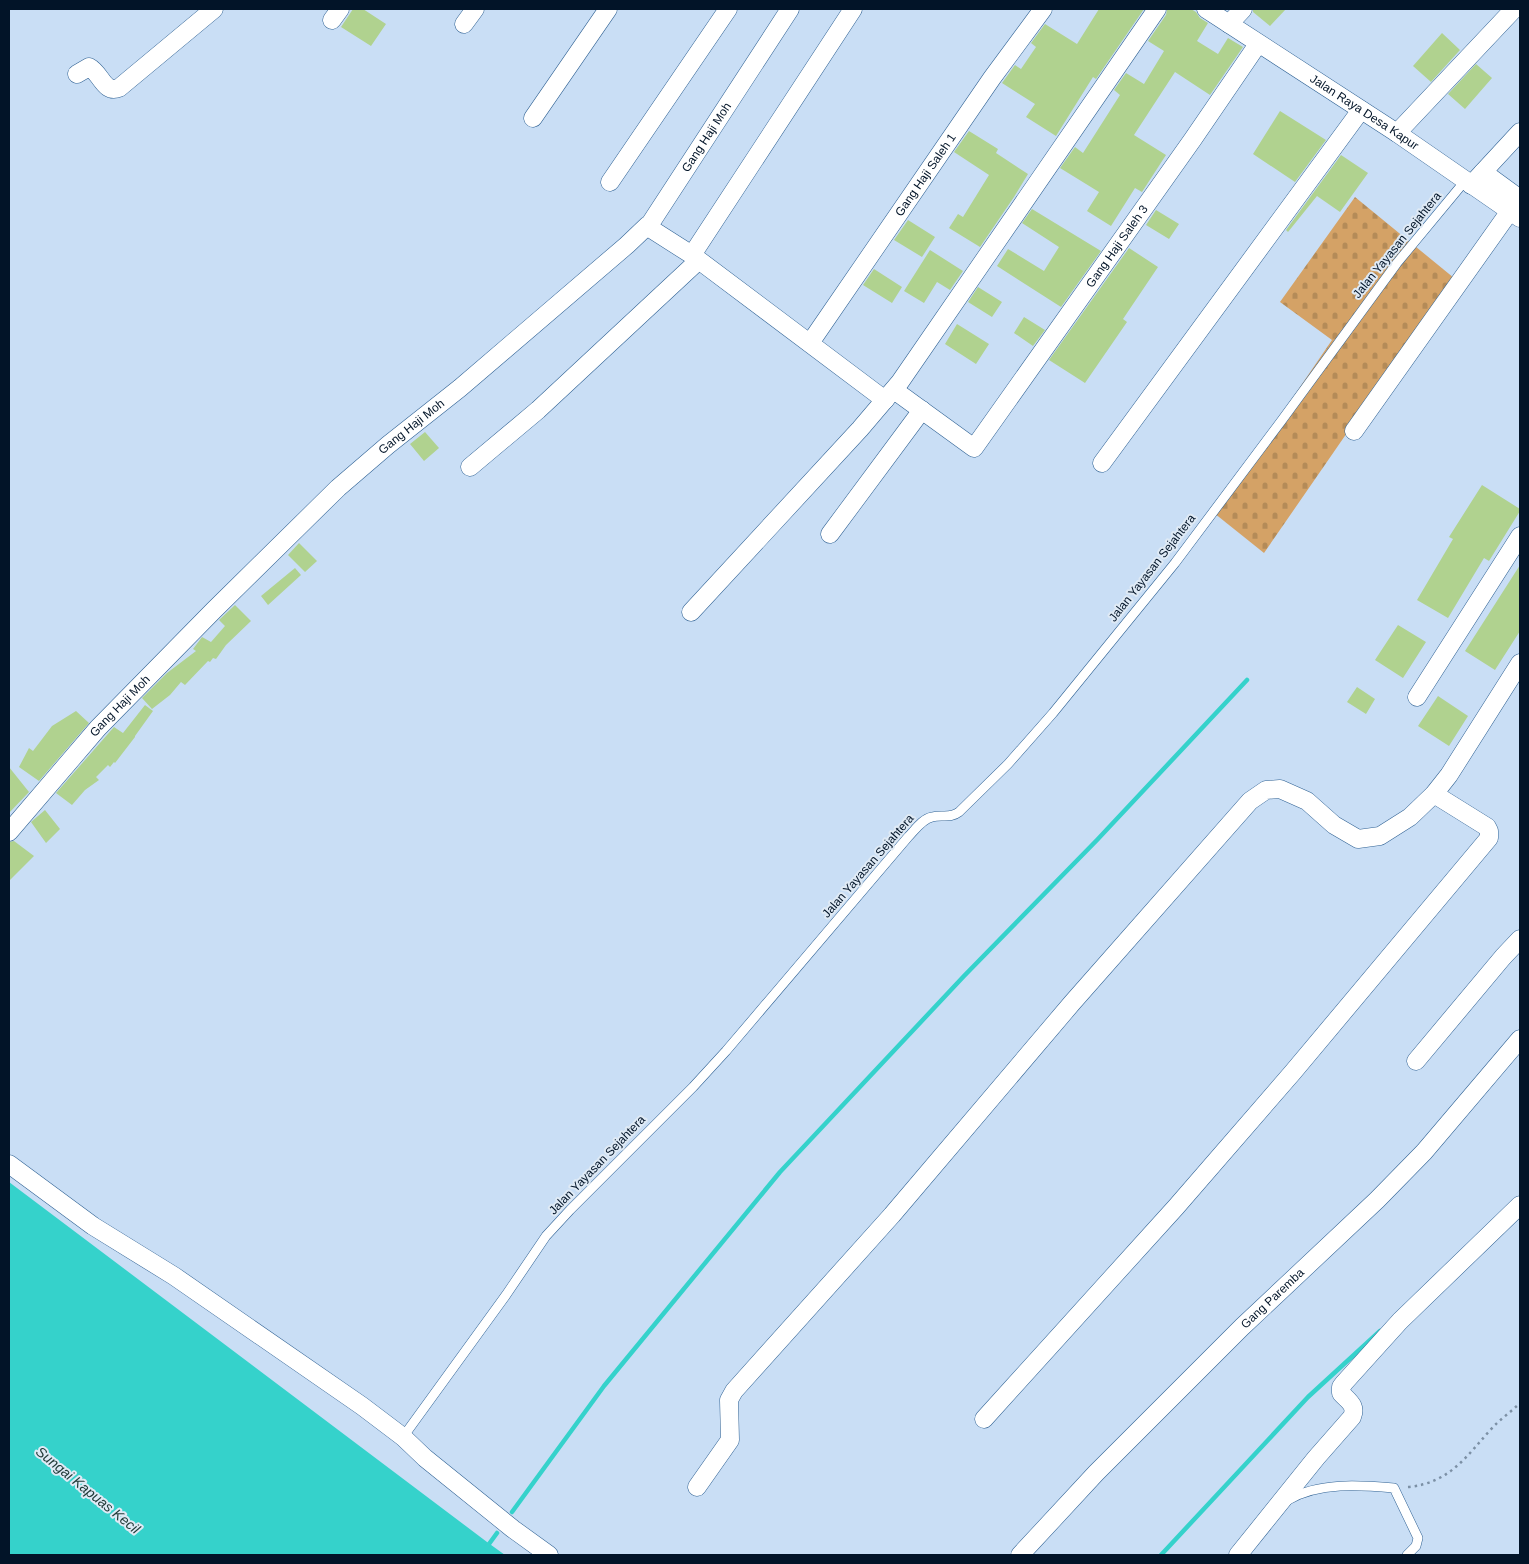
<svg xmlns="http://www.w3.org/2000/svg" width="1529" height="1564" viewBox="0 0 1529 1564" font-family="Helvetica,sans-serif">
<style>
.cemetery{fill:url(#cemetery-stones)}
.water{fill:#35d2cb}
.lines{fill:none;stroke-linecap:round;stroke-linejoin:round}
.stream{stroke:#35d2cb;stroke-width:4.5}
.building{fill:#b0d28f}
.service-casing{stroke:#306294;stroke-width:10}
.minor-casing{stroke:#306294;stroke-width:19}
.path{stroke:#7c90a5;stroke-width:2.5;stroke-dasharray:2.5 4;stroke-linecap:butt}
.service{stroke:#fff;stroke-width:9}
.minor{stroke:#fff;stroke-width:18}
.labels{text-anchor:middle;stroke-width:4;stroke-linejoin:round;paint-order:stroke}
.street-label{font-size:12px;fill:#021428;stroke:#dfeaf5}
.water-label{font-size:14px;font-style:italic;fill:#223b39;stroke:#dfeaf5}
</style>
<defs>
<pattern id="cemetery-stones" width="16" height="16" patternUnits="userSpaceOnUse" patternTransform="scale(1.25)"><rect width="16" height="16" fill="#d4a266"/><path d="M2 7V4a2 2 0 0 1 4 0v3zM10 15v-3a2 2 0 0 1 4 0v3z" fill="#b48b58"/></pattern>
</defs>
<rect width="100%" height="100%" fill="#c9def5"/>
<path class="cemetery" d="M1355,197L1454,278L1264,553L1214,513L1332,340L1280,302Z"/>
<path class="water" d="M9,1182L487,1542L505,1555H9Z"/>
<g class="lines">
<path class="stream" d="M512,1512L604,1386L780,1172L964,976L1097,840L1247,680
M481,1555L497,1533
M1161,1555L1308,1397L1380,1331"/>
</g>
<path class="building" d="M353,9H363L386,24L371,46L341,27Z
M1099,9H1144L1096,79L1093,77L1056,136L1026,117L1035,104L1002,83L1015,65L1021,69L1036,47L1031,43L1045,24L1077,44Z
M1167,9H1191L1196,12L1200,18L1208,23L1197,41L1218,54L1228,38L1243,47L1210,95L1175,72L1134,135L1166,155L1142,192L1135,188L1111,226L1087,211L1099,192L1060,168L1075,147L1083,153L1120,95L1114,90L1126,73L1144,84L1164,51L1148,41L1166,15Z
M1253,9H1286L1270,26L1253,12Z
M1442,33L1460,50L1431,82L1413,66Z
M1476,64L1492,78L1465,109L1448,94Z
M1280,111L1326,140L1295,182L1253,154Z
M969,131L998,149L996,153L1028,174L1014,197L980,247L949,228L958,214L963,217L989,175L954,152Z
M1341,155L1368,173L1340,212L1317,196L1288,232L1286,230Z
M1032,209L1101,251L1061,307L997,266L1008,249L1044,271L1059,247L1022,223Z
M1156,210L1179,224L1169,239L1146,225Z
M908,220L935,237L922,257L894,240Z
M1129,248L1158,267L1123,319L1127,322L1085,383L1049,360Z
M930,250L963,271L950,290L937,282L924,303L904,291Z
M874,269L902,287L892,303L863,285Z
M978,287L1002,302L992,317L968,302Z
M1024,317L1045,330L1033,346L1014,333Z
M957,324L989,344L976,364L945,344Z
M425,432L439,448L424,461L410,444Z
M1482,485L1520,509V511L1489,561L1484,558L1448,618L1417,600L1453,539L1449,537Z
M299,543L317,561L305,572L288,555Z
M1520,565V631L1495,670L1465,651Z
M295,568L301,575L268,605L261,596Z
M235,605L251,621L226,645L216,659L213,658L210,662L208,661L185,685L181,682L170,695L152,709L142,698L167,673L196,651L193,649L202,637L211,642L225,626L219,620Z
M1398,625L1426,642L1403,678L1375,660Z
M1357,687L1375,699L1366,714L1347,702Z
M1438,696L1468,716L1449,746L1418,726Z
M145,705L153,711L135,736V737L115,763L114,762L110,767L108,765L96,777L99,780L85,790L72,805L56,793L114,727L123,733Z
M76,711L89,723L39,781L19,767L29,748L33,751L52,726Z
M9,767L29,792L9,813Z
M45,810L60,829L46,843L31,822Z
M14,841L34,856L9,881V842Z"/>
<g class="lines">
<defs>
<path id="service" d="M403,1437L506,1295L546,1236L570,1210L693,1087L726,1051L908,837C915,830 922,819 932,817C942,814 950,819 959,812L1008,764L1053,713L1175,563L1282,420L1397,263L1465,181
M1288,1500C1319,1482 1360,1485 1394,1488L1418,1538L1416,1546L1407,1555"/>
<g id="minor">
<path id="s1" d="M1206,9L1397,133L1520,218"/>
<path d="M332,20L340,9"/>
<path d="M464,24L475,9"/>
<path d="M1229,24L1243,9"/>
<path d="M77,74L89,67C101,73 104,94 119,88L214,9"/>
<path d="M533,118L608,9"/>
<path d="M1397,133L1514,9"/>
<path d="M1483,172L1520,199"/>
<path d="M610,182L728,9"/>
<path d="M1471,185L1520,132"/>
<path d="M648,227L692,255L885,400"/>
<path d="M692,255L853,9"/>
<path id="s2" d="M810,343L992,78L1043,9"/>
<path id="s3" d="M894,390L974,448L1193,139L1258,44"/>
<path d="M1354,431L1510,211"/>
<path d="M1102,463L1361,110"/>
<path d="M470,467L538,410L698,261"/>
<path d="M830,534L922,410"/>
<path d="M691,612L860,429L900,382L1157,9"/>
<path d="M1417,697L1520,536"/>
<path id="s4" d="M9,832L98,728L214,610L338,488L388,445L460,388L627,245L648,225V227L790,9"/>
<path d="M1416,1061L1503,957L1520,939"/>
<path d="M9,1164L93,1226L174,1276L362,1406L403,1437L425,1458L513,1529L549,1555"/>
<path d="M984,1419L1176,1207L1293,1072L1489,838V831L1487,827L1434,794"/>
<path d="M697,1487L730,1440L729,1400L734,1391L892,1215L1072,1003L1250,801L1266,790L1280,789L1307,801L1334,825L1358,839L1380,836L1410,817L1434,794L1449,775L1520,663"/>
<path id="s5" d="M1020,1555L1096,1473L1242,1327L1377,1200L1424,1152L1520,1039"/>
<path d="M1238,1555L1316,1458L1352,1417C1357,1405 1348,1401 1341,1393V1387L1344,1383L1400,1321L1520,1205"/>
</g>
</defs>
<use href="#service" class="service-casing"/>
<use href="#minor" class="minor-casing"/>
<path class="path" d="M1408,1487C1451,1483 1467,1455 1494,1426C1502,1418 1512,1411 1520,1403"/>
<use href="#service" class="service"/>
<use href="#minor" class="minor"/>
</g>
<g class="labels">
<g class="street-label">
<text dy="4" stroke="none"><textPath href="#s1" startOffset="189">Jalan Raya Desa Kapur</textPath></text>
<text dy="4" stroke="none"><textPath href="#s4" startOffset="992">Gang Haji Moh</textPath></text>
<text dy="4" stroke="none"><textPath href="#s2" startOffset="204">Gang Haji Saleh 1</textPath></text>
<text transform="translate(1397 245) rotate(-51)" y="4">Jalan Yayasan Sejahtera</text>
<text dy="4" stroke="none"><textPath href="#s3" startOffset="346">Gang Haji Saleh 3</textPath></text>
<text dy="4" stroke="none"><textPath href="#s4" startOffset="572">Gang Haji Moh</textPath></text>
<text transform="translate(1152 568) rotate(-52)" y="4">Jalan Yayasan Sejahtera</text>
<text dy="4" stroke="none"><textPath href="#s4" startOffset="168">Gang Haji Moh</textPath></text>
<text transform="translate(868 866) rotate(-49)" y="4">Jalan Yayasan Sejahtera</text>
<text transform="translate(597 1165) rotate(-46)" y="4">Jalan Yayasan Sejahtera</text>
<text dy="4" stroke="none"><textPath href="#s5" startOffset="360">Gang Paremba</textPath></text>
</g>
<g class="water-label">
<text transform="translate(88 1490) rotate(39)" y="5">Sungai Kapuas Kecil</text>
</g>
</g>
<rect width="1529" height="1564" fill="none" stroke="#021428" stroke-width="20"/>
</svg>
